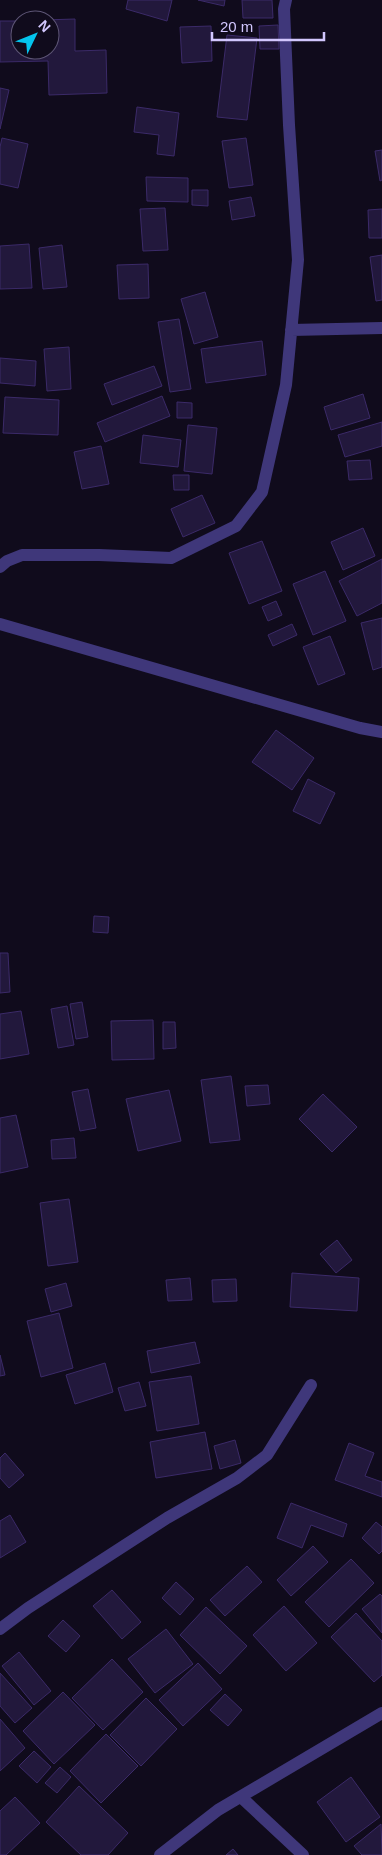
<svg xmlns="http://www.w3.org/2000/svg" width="382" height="1855" viewBox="0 0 382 1855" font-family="Helvetica,sans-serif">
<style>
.building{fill:#22183c;stroke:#3b2a68}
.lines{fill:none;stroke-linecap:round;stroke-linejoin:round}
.minor{stroke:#3f377a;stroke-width:12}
</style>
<rect width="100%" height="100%" fill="#100b1c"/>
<path class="building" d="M128,0H172L167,21L126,9Z
M198,0H225L224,6Z
M242,0H272L273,18H243Z
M75,19V51L106,50L107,93L49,95L48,61L0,62V21H20V50H50V20H43Z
M278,25L279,49H260L259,26Z
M211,26L212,61L182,63L180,27Z
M227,35L257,38L247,120L217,117Z
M0,88L9,90L0,129Z
M137,107L179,113L174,156L157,154L159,135L134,132Z
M2,138L28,144L18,188L0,184V147Z
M246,138L253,185L229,188L222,141Z
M382,150V180L380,181L375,151Z
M146,177L188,178V202L147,201Z
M192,190H208V206L192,205Z
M251,197L255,216L232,220L229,201Z
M165,208L168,250L143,251L140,209Z
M382,209V238H369L368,210Z
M29,244L32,288L0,289V246Z
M62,245L67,287L43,289L39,248Z
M382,255V300L376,301L370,257Z
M148,264L149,298L119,299L117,265Z
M205,292L218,337L194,344L181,299Z
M179,319L191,389L170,392L158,322Z
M262,341L266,375L206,383L201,349Z
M69,347L71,389L47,391L44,349Z
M0,358L36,361L35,386L0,383Z
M154,366L162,386L112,405L104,384Z
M363,394L370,418L331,430L324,407Z
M162,396L170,416L105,442L97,423Z
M5,397L59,400L58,435L3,433Z
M177,402L192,403V418H177Z
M382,422V446L345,457L338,435Z
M188,425L217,428L212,474L184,471Z
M143,435L181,440L178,467L140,463Z
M101,446L109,484L82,489L74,452Z
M370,460L372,479L349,480L347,461Z
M173,475H189V490H174Z
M202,495L215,523L183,537L171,509Z
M363,528L375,556L343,570L331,542Z
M262,541L282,591L249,604L229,553Z
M382,559V603L357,616L339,581Z
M325,571L346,621L313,635L293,584Z
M276,601L282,615L268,621L262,607Z
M382,618V667L373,670L361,623Z
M292,624L297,635L273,646L268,635Z
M330,636L345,674L318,685L303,647Z
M276,730L314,758L292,790L252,762Z
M308,779L335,793L320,824L293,811Z
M94,916L109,917L108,933L93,932Z
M0,953H8L10,992L0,993Z
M82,1002L88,1037L76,1039L70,1004Z
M67,1006L74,1045L58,1048L51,1009Z
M21,1011L29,1054L0,1059V1014Z
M153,1020L154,1059L112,1060L111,1021Z
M163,1022H175L176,1048L163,1049Z
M231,1076L240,1140L210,1143L201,1080Z
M268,1085L270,1104L247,1106L245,1086Z
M88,1089L96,1128L80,1131L72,1092Z
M169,1090L181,1141L138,1151L126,1099Z
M323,1094L357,1127L332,1152L299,1119Z
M16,1115L28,1167L0,1173V1118Z
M74,1138L76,1158L52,1159L51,1140Z
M69,1199L78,1262L48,1266L40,1203Z
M337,1240L352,1260L336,1273L320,1254Z
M292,1273L359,1278L357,1311L290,1307Z
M190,1278L192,1300L168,1301L166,1280Z
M236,1279L237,1301L213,1302L212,1280Z
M66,1283L72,1306L51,1312L45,1289Z
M59,1313L73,1368L41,1377L27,1321Z
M195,1342L200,1363L151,1373L147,1351Z
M0,1355L5,1375L0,1376Z
M105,1363L113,1392L75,1404L66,1375Z
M191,1376L199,1424L157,1431L149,1382Z
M139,1382L146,1406L125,1411L118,1388Z
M205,1432L212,1469L156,1478L150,1442Z
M235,1440L241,1463L220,1469L214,1446Z
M349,1443L374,1453L365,1476L382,1482V1497L335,1480Z
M5,1453L24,1475L9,1488L0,1478V1458Z
M291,1503L347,1524L343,1537L311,1525L302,1548L277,1538Z
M10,1515L26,1542L0,1558V1521Z
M376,1522L382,1527V1551L379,1554L362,1538Z
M313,1546L328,1562L291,1596L277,1580Z
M351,1559L374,1583L329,1627L305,1602Z
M247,1566L262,1582L225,1616L210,1600Z
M176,1582L194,1599L180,1615L162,1598Z
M112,1590L141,1622L122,1639L93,1606Z
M380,1594L382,1596V1633L362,1609Z
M284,1606L317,1643L286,1671L253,1635Z
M206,1607L247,1646L220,1674L180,1635Z
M356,1613L382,1641V1675L374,1682L331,1637Z
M63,1620L80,1636L66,1652L48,1636Z
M166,1629L193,1664L155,1693L128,1659Z
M19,1652L51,1691L34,1705L2,1666Z
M112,1659L143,1692L103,1730L72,1698Z
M198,1663L222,1689L183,1726L159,1700Z
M0,1673L32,1708L15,1723L0,1706Z
M63,1692L95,1725L54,1764L23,1731Z
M225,1694L242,1710L228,1726L210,1710Z
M146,1698L177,1729L141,1766L110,1735Z
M0,1719L25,1748L0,1771Z
M106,1734L138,1766L101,1803L70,1771Z
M34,1751L51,1767L37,1783L19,1766Z
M60,1767L71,1777L57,1793L45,1783Z
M351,1777L380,1817L346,1842L317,1802Z
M79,1786L128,1833L108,1855H81L46,1822Z
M15,1797L40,1823L6,1855H0V1811Z
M381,1824L382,1855H362L354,1846Z
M233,1849L238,1855H226Z"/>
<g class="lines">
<path class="minor" d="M291,330L382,328
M0,567L7,561L22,555H99L171,558L236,526L262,492L286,385L298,260L289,125L284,9L286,0
M0,624L360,728L382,732
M0,1629L28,1608L167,1518L237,1478L267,1455L311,1385
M241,1797L303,1855
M160,1855L218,1810L382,1713"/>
</g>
<g transform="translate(35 35) rotate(47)"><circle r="24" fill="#100b1c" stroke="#5e5676"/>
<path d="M0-4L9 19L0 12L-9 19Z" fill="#04c4ed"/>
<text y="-8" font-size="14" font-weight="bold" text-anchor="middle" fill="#d2c7fe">N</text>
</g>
<path d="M212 32v8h112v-8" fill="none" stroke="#d2c7fe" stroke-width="2.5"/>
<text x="220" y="32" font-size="15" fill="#d2c7fe" stroke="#100b1c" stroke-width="4" paint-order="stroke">20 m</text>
</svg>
